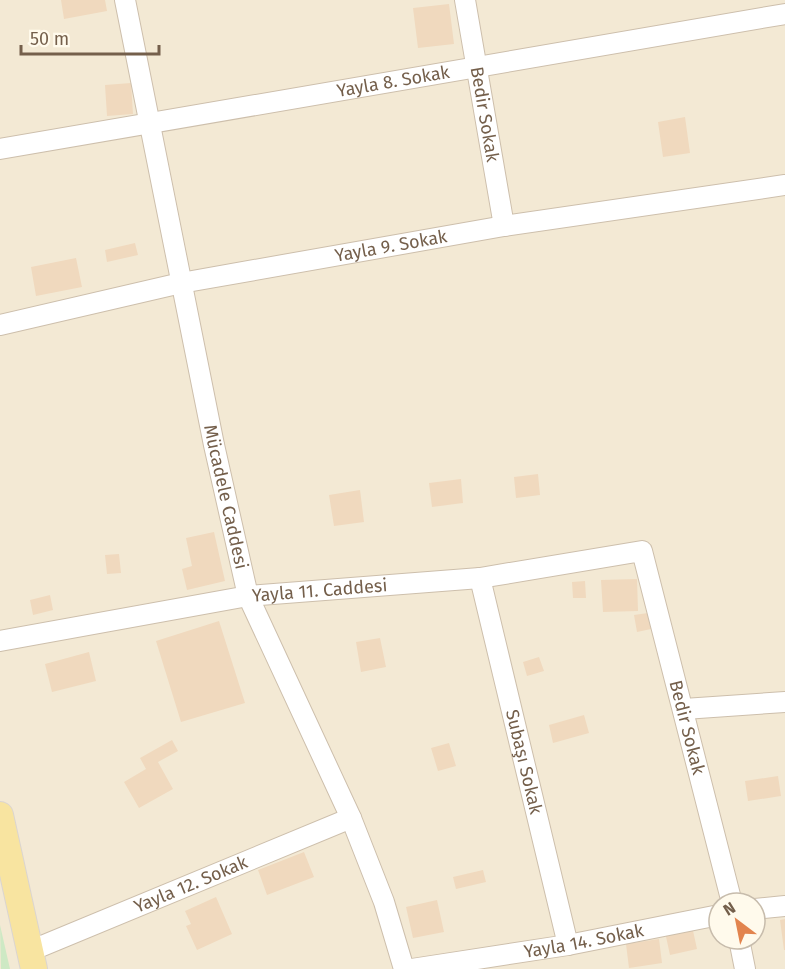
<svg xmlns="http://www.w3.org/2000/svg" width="785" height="969" viewBox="0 0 785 969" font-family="'Fira Sans',sans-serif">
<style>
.residential{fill:#f3e9d4;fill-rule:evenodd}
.green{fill:#cee9c4}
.building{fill:#f0d9be}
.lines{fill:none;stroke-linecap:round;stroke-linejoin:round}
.minor-casing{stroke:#cdbfac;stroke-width:22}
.major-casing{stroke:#dbd5d0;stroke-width:28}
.minor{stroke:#fff;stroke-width:20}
.major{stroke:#f8e4a0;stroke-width:26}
.labels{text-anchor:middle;stroke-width:6;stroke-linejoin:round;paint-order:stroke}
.street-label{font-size:18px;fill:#745f4b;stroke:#fffaec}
</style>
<rect width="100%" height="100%" fill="#fcf6e5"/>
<path class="residential" d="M0,0H785V969H0ZM719,903H755V939H719Z"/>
<path class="green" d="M0,925L10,969H1Z"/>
<path class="building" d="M61,0H105L107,11L64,19Z
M449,4L454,44L418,48L413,8Z
M131,83L133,114L107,116L105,85Z
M685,117L690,153L663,157L658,122Z
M135,243L138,255L107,262L105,250Z
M76,258L82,287L36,296L31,267Z
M538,474L540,495L516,498L514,477Z
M461,479L463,503L432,507L429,483Z
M360,490L364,522L334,526L329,495Z
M214,532L225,581L187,590L182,569L192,566L186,538Z
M119,554L121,573L107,574L105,555Z
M637,579L638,611L603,612L601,580Z
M585,581L586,598H573L572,582Z
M50,595L53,610L33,615L30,600Z
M648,613L651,629L637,632L634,615Z
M219,621L245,703L181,722L156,641Z
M380,638L386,667L361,672L356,642Z
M89,652L96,681L52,692L45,664Z
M539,657L544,671L527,676L523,662Z
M584,715L589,733L553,743L549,725Z
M172,740L178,751L158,762L173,789L139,808L124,782L146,769L140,758Z
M449,743L456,766L438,771L431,748Z
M778,776L781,796L748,801L745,781Z
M304,852L314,877L267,895L258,870Z
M483,870L486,882L456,889L453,877Z
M216,897L232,934L197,950L186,926L191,924L185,911Z
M437,900L444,932L413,938L406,907Z
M785,919V950H784L780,920Z
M719,920V935L716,936L711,923Z
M692,926L697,949L670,955L665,932Z
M659,939L662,963L629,968L626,944Z"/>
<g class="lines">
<defs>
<g id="minor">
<path id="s1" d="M125,0L214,445L248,596L351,818L384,902L404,969"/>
<path id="s2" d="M465,0L504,226"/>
<path id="s3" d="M0,149L785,14"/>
<path id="s4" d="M0,325L181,283L504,226L785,185"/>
<path id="s5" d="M480,578L568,945"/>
<path id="s6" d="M0,641L248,596L480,578L642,551L732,903"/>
<path d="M684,709L785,702"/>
<path d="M755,909L785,906"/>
<path d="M739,939L745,969"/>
<path id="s7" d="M30,951L351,818"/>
<path id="s8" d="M412,969L568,945L719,915"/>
</g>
<path id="major" d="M0,815L34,969"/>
</defs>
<use href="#minor" class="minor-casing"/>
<use href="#major" class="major-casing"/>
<use href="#minor" class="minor"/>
<use href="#major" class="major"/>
</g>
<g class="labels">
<g class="street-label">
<text dy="6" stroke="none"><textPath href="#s3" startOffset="399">Yayla 8. Sokak</textPath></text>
<text dy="6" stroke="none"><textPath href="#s2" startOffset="116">Bedir Sokak</textPath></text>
<text dy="6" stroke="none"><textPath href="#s4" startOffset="399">Yayla 9. Sokak</textPath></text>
<text dy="6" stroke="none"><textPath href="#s1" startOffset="507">Mücadele Caddesi</textPath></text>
<text dy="6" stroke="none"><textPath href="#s6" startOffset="324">Yayla 11. Caddesi</textPath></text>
<text dy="6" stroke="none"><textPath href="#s6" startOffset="831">Bedir Sokak</textPath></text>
<text dy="6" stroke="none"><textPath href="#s5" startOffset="189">Subaşı Sokak</textPath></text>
<text dy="6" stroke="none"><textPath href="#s7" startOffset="174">Yayla 12. Sokak</textPath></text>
<text dy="6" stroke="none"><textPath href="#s8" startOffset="174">Yayla 14. Sokak</textPath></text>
</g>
</g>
<g transform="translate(737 921) rotate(328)"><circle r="28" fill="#fffaec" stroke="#c7bcac" stroke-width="1.5"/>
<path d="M0-4.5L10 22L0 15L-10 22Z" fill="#e2844e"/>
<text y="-9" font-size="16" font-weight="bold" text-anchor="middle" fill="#745f4b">N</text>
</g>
<path d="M21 45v9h138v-9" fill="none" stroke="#745f4b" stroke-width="3"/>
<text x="30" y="45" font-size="18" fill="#745f4b" stroke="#fffaec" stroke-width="4.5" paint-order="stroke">50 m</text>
</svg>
